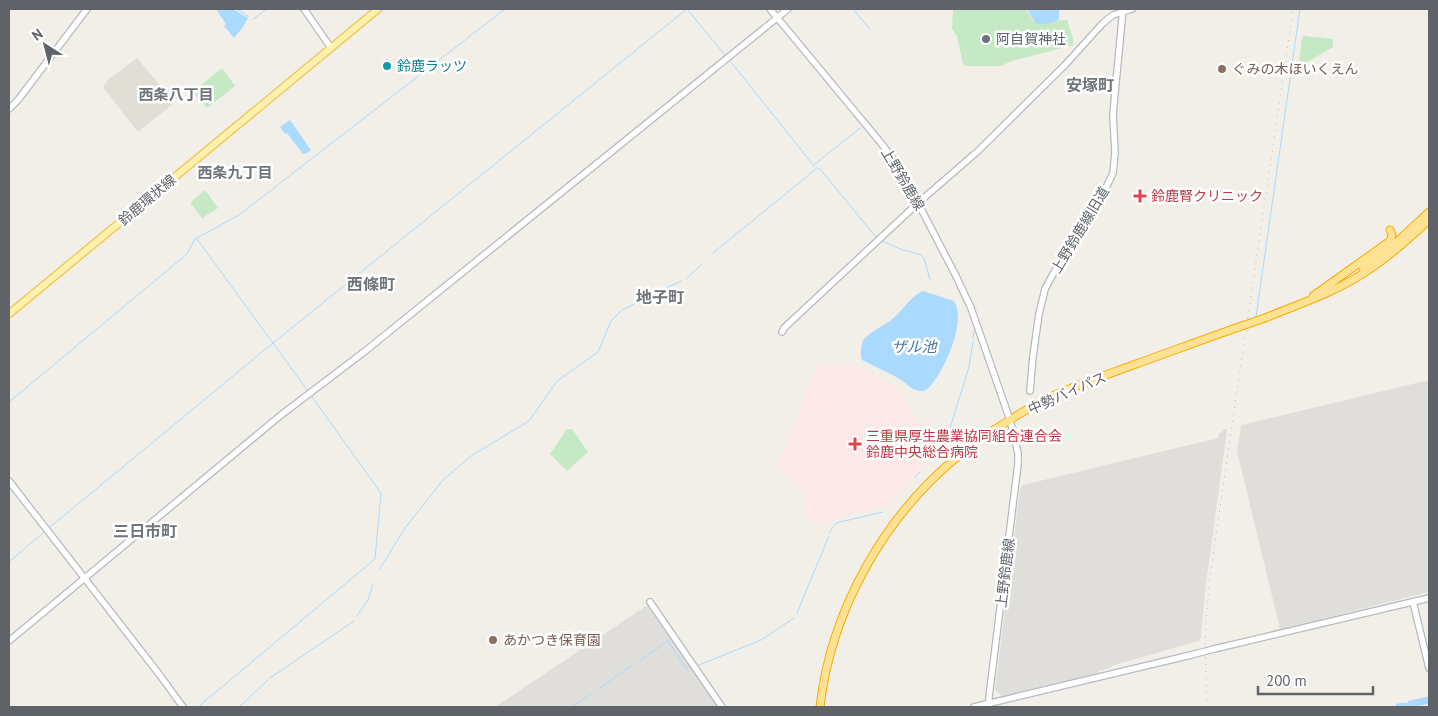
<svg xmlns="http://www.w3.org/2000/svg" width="1438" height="716" viewBox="0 0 1438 716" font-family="'PT Sans','Noto Sans JP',sans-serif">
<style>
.industrial{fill:#e0deda}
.education{fill:#e1ded6}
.medical{fill:#fce8e6}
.green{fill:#c5e8c5}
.water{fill:#aadaff}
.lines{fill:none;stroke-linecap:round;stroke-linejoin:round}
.stream{stroke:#aadaff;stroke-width:1}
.river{stroke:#aadaff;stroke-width:7}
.secondary-casing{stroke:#b6babf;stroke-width:8}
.primary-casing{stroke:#f2c960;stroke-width:9}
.highway-casing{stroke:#f9ab00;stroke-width:9}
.secondary{stroke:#fff;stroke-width:5.5}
.primary{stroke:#fff2af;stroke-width:6}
.highway{stroke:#fde293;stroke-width:7}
.rail{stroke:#b6b7b8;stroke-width:1;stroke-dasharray:1 6;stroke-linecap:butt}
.secondary-bridge-casing{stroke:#b6babf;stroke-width:8;stroke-linecap:butt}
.highway-bridge-casing{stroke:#f9ab00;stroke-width:9;stroke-linecap:butt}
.secondary-bridge{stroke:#fff;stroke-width:5.5}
.highway-bridge{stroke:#fde293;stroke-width:7}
.worship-dot{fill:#6b7280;stroke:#fff;stroke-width:2}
.culture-dot{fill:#0f9aa8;stroke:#fff;stroke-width:2}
.education-dot{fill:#8d6e63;stroke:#fff;stroke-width:2}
.health-dot{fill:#e0444e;stroke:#fff;stroke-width:2}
.labels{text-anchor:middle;stroke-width:5;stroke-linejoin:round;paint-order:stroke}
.worship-label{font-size:14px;fill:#5b616d;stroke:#fff;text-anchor:start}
.culture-label{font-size:14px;fill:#0d838f;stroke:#fff;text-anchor:start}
.education-label{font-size:14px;fill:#785e54;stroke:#fff;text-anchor:start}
.street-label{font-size:14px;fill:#5f6368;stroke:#fff}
.health-label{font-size:14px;fill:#be3a42;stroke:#fff;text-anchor:start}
.neighbourhood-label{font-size:15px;font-weight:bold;fill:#70757a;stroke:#fff}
.water-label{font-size:15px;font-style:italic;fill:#4174aa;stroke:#fff}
.quarter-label{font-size:16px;font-weight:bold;fill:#70757a;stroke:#fff}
</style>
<rect width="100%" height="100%" fill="#f1efe8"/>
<path class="industrial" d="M1429,380V592L1280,629L1237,451L1241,426L1242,425Z
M1225,429L1227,430L1205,591L1201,637L1199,641L1114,665L1110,668L1098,671V674L1002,696L995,690L1020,488L1023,485L1218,438V435Z
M646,606H651L718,707H495Z"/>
<path class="education" d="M137,58L173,101V104L139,131H137L103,87L108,80Z"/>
<path class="medical" d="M822,363L849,365L863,369L900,390L910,408L926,450L922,469L889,505L836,518L833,520L828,526L816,524L808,520L801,488L797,483L783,472L778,465L813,374L817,366Z"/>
<path class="green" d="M953,9H1026L1034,22L1067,20L1073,38V45L1012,61L1000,66H966L963,64L957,36L952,29Z
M1304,36L1333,39V47L1304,64H1299L1302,37Z
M222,68L235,86L207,108L194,93V91Z
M205,190L218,208L202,218L191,204V202Z
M567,429H572L588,452L567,471L550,454Z"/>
<path class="water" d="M220,9H233L248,18L243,27L234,38L224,26L226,24L217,11Z
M1027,9H1059V19C1053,24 1044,24 1036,24Z
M290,120L311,150L307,153L303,154L287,133L285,134L280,127Z
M923,291L954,301C967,321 945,368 932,384C929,387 928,390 923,391C921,391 918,391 916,390C911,389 907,384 903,381C890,373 875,367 862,360C860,355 861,346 863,341C866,334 885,325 891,320C903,311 909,297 923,291Z"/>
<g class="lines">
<path class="stream" d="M237,9L248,16
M688,9H687L724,54
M853,9L869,28
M253,19L267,9
M731,62L814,166
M814,165L860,128
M817,168L820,169L876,237
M197,239L308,391
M883,241L900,249L921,255L924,258L930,280
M713,253L816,169
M686,279L702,264
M1256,317L1300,9
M973,339L974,331
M9,402L187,254L195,239L239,215L505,9
M946,441L969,367L973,342
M933,457L935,437L943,440
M915,477L920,472
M49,528L273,343L687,9
M829,533L836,523L883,512
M9,562L44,532
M380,570L381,567L405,528L443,480L471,456L529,421L557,381L598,352L611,321L622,310L681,281
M797,613L829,536
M357,616L368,600L373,584
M639,661L668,641L686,668L690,667
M699,665L761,640L794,618
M270,678L354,621
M598,689L633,665
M198,707L375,559L381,493L310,394
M239,707L268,680
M571,707L591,694"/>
<path class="river" d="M1411,704L1429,700
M1399,707L1405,706"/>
<defs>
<path id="secondary" d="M304,9L331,48
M770,9L881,143L894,160L918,203L955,274L971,308L1010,420L1018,453V464L989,697V707
M9,109L18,100L87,9
M782,332L784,328L918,203L978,151L1065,65L1103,23L1113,15L1132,9
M1030,391L1033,356L1039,314L1045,289L1053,274L1104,192L1113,173L1115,153L1113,114L1123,9
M9,481L159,674L183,707
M650,602L722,707
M1413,602L1429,668
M9,641L281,415L364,352L788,9
M1214,649L1429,598
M974,707L1191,655"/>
<path id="primary" d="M9,314L378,9"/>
<path id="highway" d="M1363,268L1388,250L1429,212
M1313,296L1390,241L1392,235L1390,230
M1265,318C1299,304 1333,293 1364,273C1387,258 1409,239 1429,220
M820,707C831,610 885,514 962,453C975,442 990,432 1005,423C1019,414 1033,405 1048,398C1076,385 1106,375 1136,364C1170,352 1204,339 1239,327"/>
</defs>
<use href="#secondary" class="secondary-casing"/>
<use href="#primary" class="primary-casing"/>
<use href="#highway" class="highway-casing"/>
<use href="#secondary" class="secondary"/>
<use href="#primary" class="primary"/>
<use href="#highway" class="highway"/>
<path class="rail" d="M1207,707L1205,642L1209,583L1293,9"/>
<defs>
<path id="secondary-bridge" d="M1191,655L1214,649"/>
<path id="highway-bridge" d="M1239,327L1265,318"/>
</defs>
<use href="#secondary-bridge" class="secondary-bridge-casing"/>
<use href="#highway-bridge" class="highway-bridge-casing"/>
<use href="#secondary-bridge" class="secondary-bridge"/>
<use href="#highway-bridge" class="highway-bridge"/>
</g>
<circle class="worship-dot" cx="986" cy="39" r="5"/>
<circle class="culture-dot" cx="387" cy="66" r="5"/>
<g class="education-dot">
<circle cx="1222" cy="69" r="5"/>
<circle cx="493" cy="640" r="5"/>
</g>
<g class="health-dot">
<path d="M1137.5 188.5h5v5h5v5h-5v5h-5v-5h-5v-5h5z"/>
<path d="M852.5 436.5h5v5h5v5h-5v5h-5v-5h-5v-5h5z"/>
</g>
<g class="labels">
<g class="worship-label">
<text x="996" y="44">阿自賀神社</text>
</g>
<g class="culture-label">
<text x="397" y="71">鈴鹿ラッツ</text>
</g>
<g class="education-label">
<text x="1232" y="74">ぐみの木ほいくえん</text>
<text x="503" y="645">あかつき保育園</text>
</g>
<g class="street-label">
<text transform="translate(903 179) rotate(59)" y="5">上野鈴鹿線</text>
<text transform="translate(147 200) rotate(-40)" y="5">鈴鹿環状線</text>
<text transform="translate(1080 230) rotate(-59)" y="5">上野鈴鹿線旧道</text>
<text transform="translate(1067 393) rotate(-24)" y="5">中勢バイパス</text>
<text transform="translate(1005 573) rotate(-83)" y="5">上野鈴鹿線</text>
</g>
<g class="health-label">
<text x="1151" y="201">鈴鹿腎クリニック</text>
<text x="866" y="441">三重県厚生農業協同組合連合会<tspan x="866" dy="16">鈴鹿中央総合病院</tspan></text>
</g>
<g class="neighbourhood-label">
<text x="176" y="100">西条八丁目</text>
<text x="235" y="178">西条九丁目</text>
</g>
<g class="water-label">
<text x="914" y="352">ザル池</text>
</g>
<g class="quarter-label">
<text x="1090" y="91">安塚町</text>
<text x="371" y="290">西條町</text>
<text x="660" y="303">地子町</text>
<text x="145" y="537">三日市町</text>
</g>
</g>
<rect width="1438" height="716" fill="none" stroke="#5f6368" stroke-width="20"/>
<g transform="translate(45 45) rotate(324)" stroke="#ffffff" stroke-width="4" paint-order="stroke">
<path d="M0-4L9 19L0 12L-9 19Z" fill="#5f6368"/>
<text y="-8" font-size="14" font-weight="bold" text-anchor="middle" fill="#5f6368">N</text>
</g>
<path d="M1258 686v8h115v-8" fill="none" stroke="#5f6368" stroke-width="2.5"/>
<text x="1266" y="686" font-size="15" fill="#5f6368" stroke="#ffffff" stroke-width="4" paint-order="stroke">200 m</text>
</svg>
